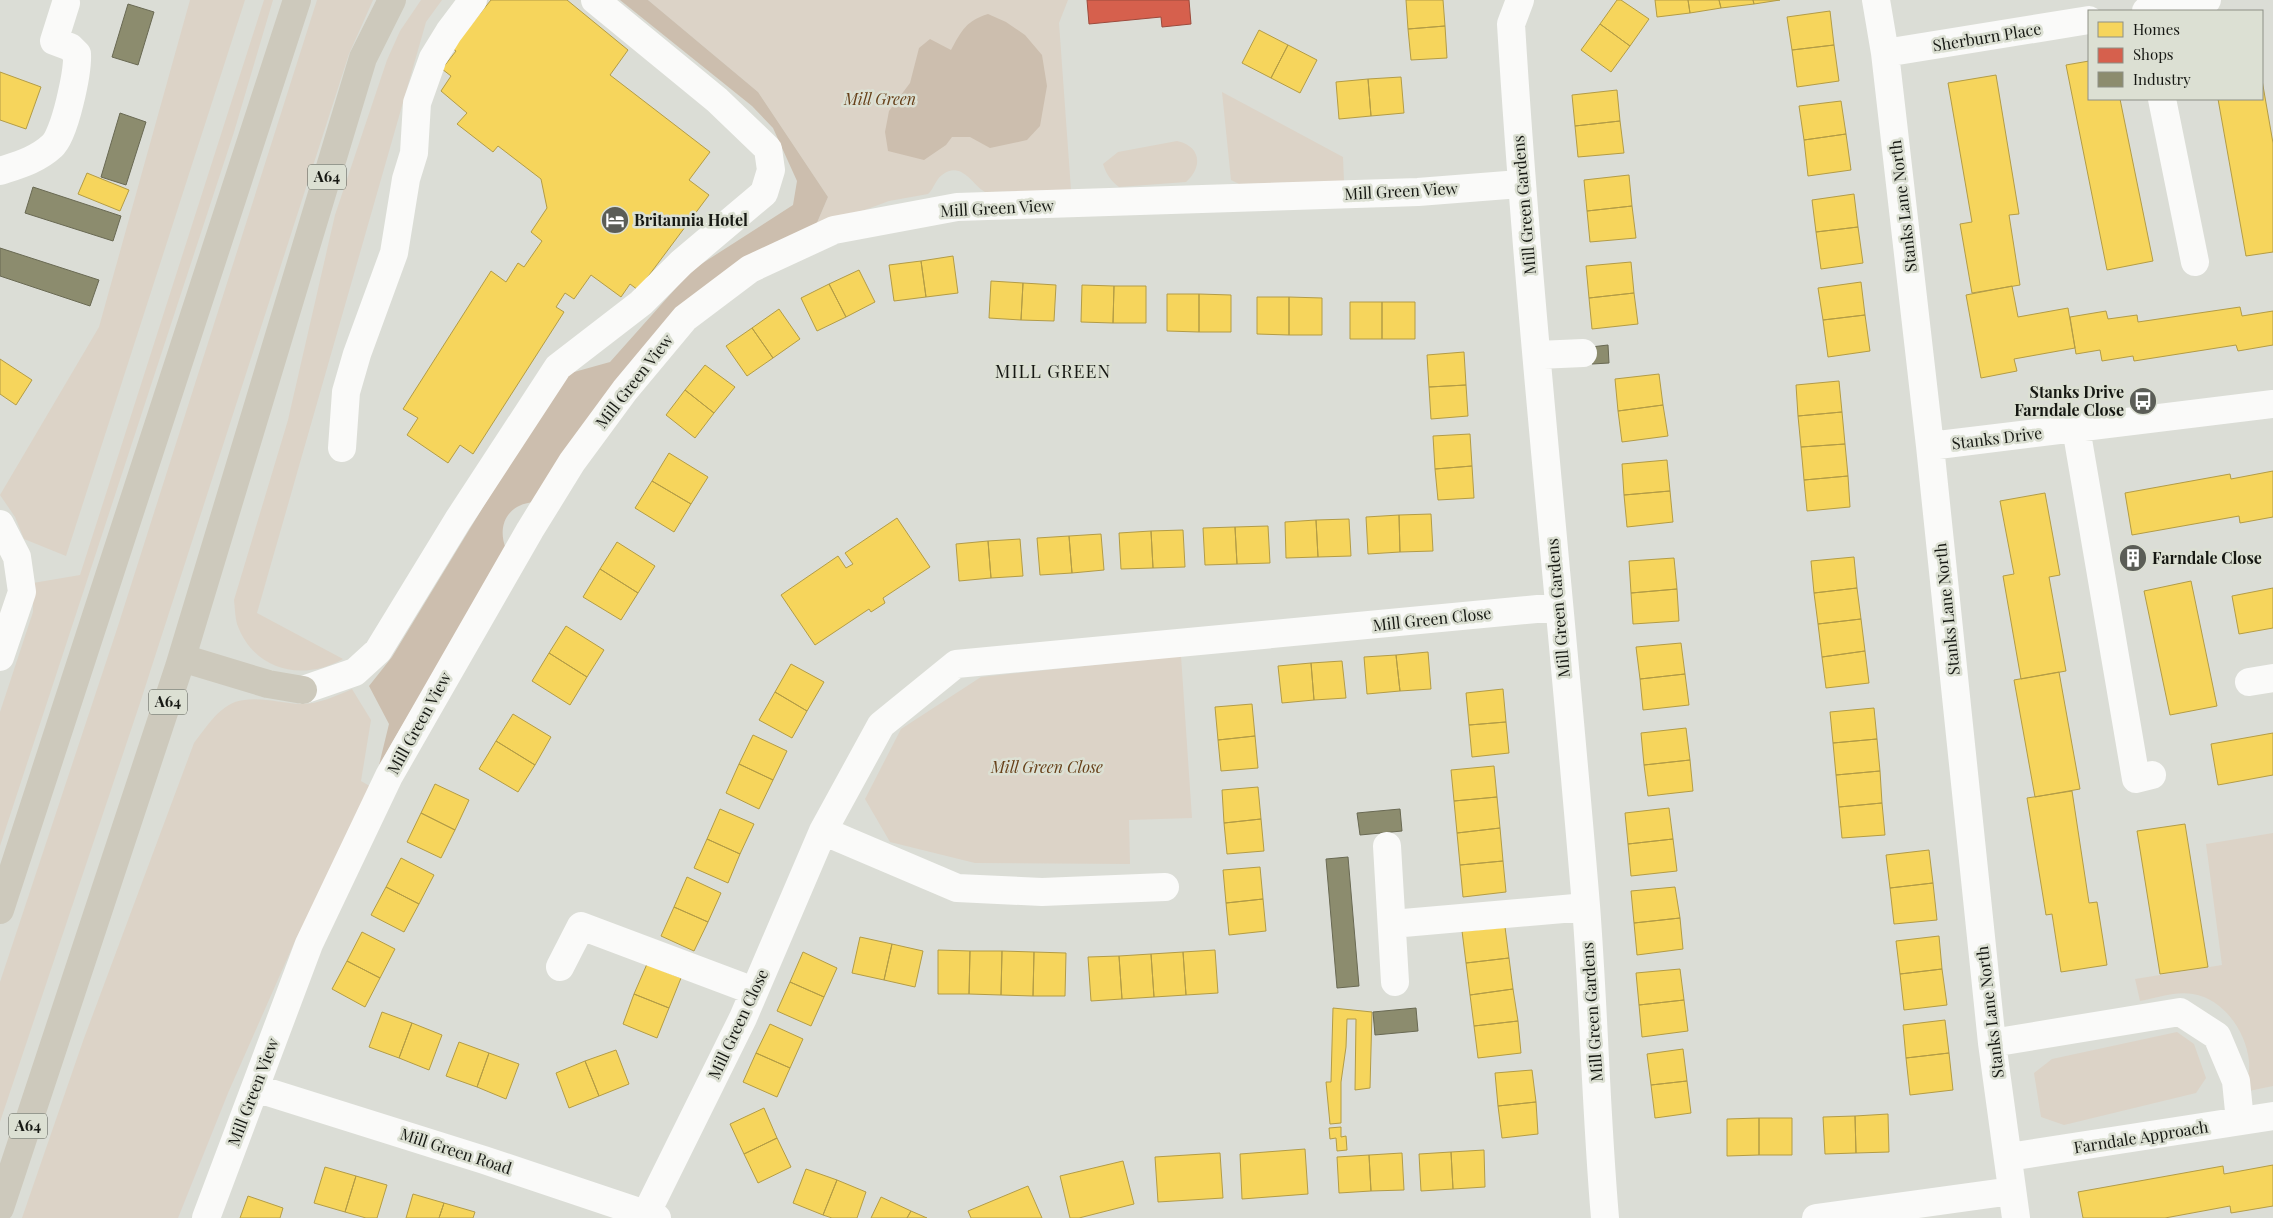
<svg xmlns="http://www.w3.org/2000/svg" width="2273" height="1218" viewBox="0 0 2273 1218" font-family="'Playfair Display',serif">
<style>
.green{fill:#dcd3c7}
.forest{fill:#ccbeae}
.homes{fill:#f6d55c;stroke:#b39c46}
.shops{fill:#d6604d;stroke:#9c4a3c}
.industry{fill:#8c8c6e;stroke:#696953}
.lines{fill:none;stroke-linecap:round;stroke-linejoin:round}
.minor{stroke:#fafaf9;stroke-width:28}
.highway{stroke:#cdc9bc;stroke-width:28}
.labels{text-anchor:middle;stroke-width:5;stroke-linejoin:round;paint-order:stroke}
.shield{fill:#dce0d3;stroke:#51544d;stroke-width:1}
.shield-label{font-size:15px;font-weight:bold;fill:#161813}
.street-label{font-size:16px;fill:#161813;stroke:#dce0d3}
.park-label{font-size:16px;font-style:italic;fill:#663f18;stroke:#dce0d3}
.poi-label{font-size:16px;font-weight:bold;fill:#161813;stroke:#dce0d3;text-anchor:start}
.neighbourhood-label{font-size:18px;letter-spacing:1px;fill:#161813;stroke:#dce0d3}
</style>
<rect width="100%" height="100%" fill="#dbddd6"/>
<path class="green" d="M190,0H245L66,556L24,539L15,517L0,495L99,327Z
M264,0H273L234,132L0,846V712L33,612V583L80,575Z
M317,0H373L349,54L140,703L0,1122V982L118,626Z
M421,0H442L426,22L257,613L343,659C302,682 254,671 237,624C235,617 235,608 234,600L288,420L335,215L387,60L400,31Z
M648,0H1068L1059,23L1071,190L985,192C972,185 962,160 942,175C935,180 934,189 928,194L889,201L843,218L816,225L828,197L758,92Z
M1222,92L1343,157L1344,181L1239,184L1231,180Z
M1177,141C1201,146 1203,167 1186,182L1119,187C1111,181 1106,174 1103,164L1118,152Z
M1181,656L1192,818L1129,820L1130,864L975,863L890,842L865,799L901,729L981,677Z
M352,689L371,720L361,781L373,788L295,941L228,1093L178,1218H22L83,1041L194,743C205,729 217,709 235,702C255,695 280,703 301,704C319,704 336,696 352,689Z
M2273,833V1086L2244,1092C2247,1081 2250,1072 2249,1061C2246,1032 2224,999 2193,994C2176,991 2156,998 2140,1001L2135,979L2222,965L2206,844Z
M2177,1032L2194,1044L2206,1078L2196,1093L2064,1125L2041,1117L2034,1073L2052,1059Z"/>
<path class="forest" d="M620,0H648L758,92L828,197L816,225L756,254L536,502C509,503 496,524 506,549L379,765L389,724L369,686L392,657L508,466L567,374L610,362L692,270L793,205L797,181L773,128L752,106Z
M988,14L1006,22L1025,35L1042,55L1047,86L1040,126L1027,140L990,148L970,137H952L946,145L924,160L888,151L885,132L889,111L910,83L919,48L930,39L951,50C962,30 966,21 988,14Z"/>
<path class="homes" d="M491,0H567L628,50L610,75L710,152L689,180L709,195L638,290L630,284L621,297L591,275L574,299L565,293L556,307L564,312L473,454L460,445L448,463L407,435L418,418L403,409L491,271L506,282L518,263L524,267L542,241L531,232L547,208L541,179L498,146L493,152L457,124L467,113L441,91L451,76L442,69L456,51L452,48Z
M1406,0H1443L1445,26L1408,29Z
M1617,0H1621L1649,19L1630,46L1600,24Z
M1655,0H1688L1690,13L1657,17Z
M1688,0H1719L1721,8L1690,13Z
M1719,0H1753L1754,4L1721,8Z
M1753,0H1780L1754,4Z
M1830,11L1834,45L1792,50L1787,17Z
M1600,24L1630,46L1611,72L1581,50Z
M1445,26L1447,58L1411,60L1408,29Z
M1259,30L1288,45L1271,78L1242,63Z
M1288,45L1317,60L1300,93L1271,78Z
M1834,45L1839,81L1797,87L1792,50Z
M2089,61V99H2120L2153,261L2107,270L2066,65Z
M0,72L41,87L26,129L0,120Z
M1996,75L2019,214L2009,215L2020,285L1972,293L1960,224L1972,222L1948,83Z
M1401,77L1404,113L1371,116L1368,79Z
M1368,79L1371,116L1339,119L1336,82Z
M2262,80L2273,143V252L2246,256L2218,99H2262Z
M1617,90L1620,121L1575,126L1572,95Z
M1841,101L1846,134L1804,140L1799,106Z
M1620,121L1624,153L1578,157L1575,126Z
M1846,134L1851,170L1808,176L1804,140Z
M87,173L129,190L120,211L78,194Z
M1629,175L1632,206L1587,211L1584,180Z
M1854,194L1858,227L1816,232L1812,200Z
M1632,206L1636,238L1590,242L1587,211Z
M1858,227L1863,263L1821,269L1816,232Z
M953,256L958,293L926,297L921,261Z
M921,261L926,297L894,301L889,265Z
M1631,262L1634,293L1589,298L1586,266Z
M859,270L875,302L846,317L829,284Z
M991,281L1023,283L1021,320L989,318Z
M1861,282L1865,315L1823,320L1818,288Z
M1023,283L1056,285L1054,321L1021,320Z
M829,284L846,317L817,331L801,298Z
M1082,285L1114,286L1113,323L1081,322Z
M1114,286H1146V323H1113Z
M2012,286L2018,317L2068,308L2075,348L2014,359L2017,371L1981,378L1966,295Z
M1634,293L1638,324L1592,329L1589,298Z
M1167,294H1199V332L1167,331Z
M1199,294L1231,295V332H1199Z
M1257,297H1289V335L1257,334Z
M1289,297L1322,298V335H1289Z
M1350,302H1382V339H1350Z
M1382,302H1415V339H1382Z
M2240,307L2242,316L2273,311V345L2238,351L2236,345L2134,361L2133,356L2102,361L2100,350L2076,354L2070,317L2106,311L2108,319L2137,315L2138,322Z
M779,309L800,339L773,358L752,328Z
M1865,315L1870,351L1828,357L1823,320Z
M752,328L773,358L747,376L726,346Z
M1464,352L1466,385L1429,387L1427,355Z
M0,359L32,380L16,405L0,394Z
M705,365L735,387L714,413L685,390Z
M1659,374L1663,405L1618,411L1615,379Z
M1839,381L1842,412L1798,416L1796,385Z
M1466,385L1468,416L1431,419L1429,387Z
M685,390L714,413L695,438L666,415Z
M1663,405L1668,436L1622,442L1618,411Z
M1842,412L1845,444L1801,447L1798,416Z
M1470,434L1472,466L1435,469L1433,436Z
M1845,444L1848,476L1804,480L1801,447Z
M669,453L708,477L691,504L652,481Z
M1667,460L1670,491L1624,495L1622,464Z
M1472,466L1474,498L1438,500L1435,469Z
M2273,471V517L2240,523L2239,516L2132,535L2125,493L2230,474L2231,479Z
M1848,476L1850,507L1807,511L1804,480Z
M652,481L691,504L674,532L635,508Z
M1670,491L1673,522L1627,527L1624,495Z
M2045,493L2060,575L2049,577L2066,671L2021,679L2003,576L2014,574L2000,501Z
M1431,514L1433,551L1400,552L1399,515Z
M1399,515L1400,552L1368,554L1366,517Z
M897,518L930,567L883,598L885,603L871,612L869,609L815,645L781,595L838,556L846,568L853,564L845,553Z
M1349,519L1351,556L1318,557L1316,520Z
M1316,520L1318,557L1286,558L1285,522Z
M1268,526L1270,563L1237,564L1235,527Z
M1235,527L1237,564L1205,565L1203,528Z
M1183,530L1185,567L1153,568L1151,531Z
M1151,531L1153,568L1121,569L1119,533Z
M1101,534L1104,570L1072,573L1069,536Z
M1069,536L1072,573L1040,575L1037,538Z
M1020,539L1023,576L991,578L988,541Z
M988,541L991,578L959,581L956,544Z
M617,542L655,566L638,593L600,569Z
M1854,557L1857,588L1814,593L1811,561Z
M1674,558L1677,589L1631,593L1629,561Z
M600,569L638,593L621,620L583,597Z
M2191,581L2217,706L2170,715L2144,591Z
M1857,588L1861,619L1818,624L1814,593Z
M2273,588V628L2239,634L2232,596Z
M1677,589L1679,621L1633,624L1631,593Z
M1861,619L1865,651L1822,657L1818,624Z
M566,626L604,650L587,677L549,653Z
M1681,643L1685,674L1640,679L1636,647Z
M1865,651L1869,683L1826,688L1822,657Z
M1428,652L1431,689L1400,691L1396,655Z
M549,653L587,677L570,705L532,681Z
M1396,655L1400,691L1367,694L1364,657Z
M1342,661L1346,698L1314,700L1311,663Z
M1311,663L1314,700L1282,703L1278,666Z
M791,664L824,682L807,711L775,692Z
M2059,672L2080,789L2035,797L2014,680Z
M1685,674L1689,705L1643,710L1640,679Z
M1503,689L1506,722L1469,725L1466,693Z
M775,692L807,711L792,738L759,720Z
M1252,704L1255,736L1218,740L1215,707Z
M1874,708L1877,739L1833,743L1830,712Z
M513,714L551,737L535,765L496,741Z
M1506,722L1509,753L1472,757L1469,725Z
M1686,728L1690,760L1644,765L1641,733Z
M2273,733V775L2218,785L2211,744Z
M753,735L787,751L773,780L739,764Z
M1255,736L1258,768L1221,771L1218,740Z
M1877,739L1880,771L1836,775L1833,743Z
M496,741L535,765L518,792L479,769Z
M1690,760L1693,791L1648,796L1644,765Z
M739,764L773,780L759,809L726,793Z
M1494,766L1497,797L1454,801L1451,770Z
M1880,771L1882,803L1839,807L1836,775Z
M435,784L469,800L455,830L421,813Z
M1258,787L1261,819L1224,823L1222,790Z
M2072,791L2089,903L2097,902L2107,965L2061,972L2052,914L2046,915L2027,798Z
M1497,797L1500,828L1457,833L1454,801Z
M1882,803L1885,835L1842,838L1839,807Z
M1669,808L1673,839L1628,844L1625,813Z
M720,809L754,824L740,854L707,839Z
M421,813L455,830L441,858L407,842Z
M1261,819L1264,851L1227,854L1224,823Z
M2185,824L2208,967L2160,974L2137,831Z
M1500,828L1503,861L1460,865L1457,833Z
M707,839L740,854L728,883L694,868Z
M1673,839L1677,871L1631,876L1628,844Z
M1929,850L1933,883L1890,888L1886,855Z
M401,858L434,875L419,904L386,887Z
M1503,861L1506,892L1463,897L1460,865Z
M1260,867L1263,899L1226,903L1223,870Z
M687,877L721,893L708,922L674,907Z
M1933,883L1937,920L1894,924L1890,888Z
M386,887L419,904L404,932L371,915Z
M1675,887L1680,918L1634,923L1631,891Z
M1263,899L1266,931L1229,935L1226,903Z
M674,907L708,922L694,951L661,936Z
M1680,918L1683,949L1637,955L1634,923Z
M1505,927L1509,958L1466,963L1462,931Z
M362,932L395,949L380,978L347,961Z
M1939,936L1942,969L1900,974L1896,941Z
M860,937L892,944L884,980L852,973Z
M892,944L923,951L915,987L884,980Z
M938,950L970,951L969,994H938Z
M1215,950L1218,993L1186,995L1183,952Z
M970,951H1002L1001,995L969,994Z
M1002,951L1034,952L1033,996L1001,995Z
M803,952L837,968L824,997L790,982Z
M1034,952L1066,953L1065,996H1033Z
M1183,952L1186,995L1154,997L1151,954Z
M1151,954L1154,997L1122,999L1119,956Z
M1119,956L1122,999L1091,1001L1088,957Z
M1509,958L1513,989L1470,995L1466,963Z
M347,961L380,978L365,1007L332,989Z
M647,964L681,978L669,1008L634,994Z
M1680,969L1684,1000L1639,1005L1636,973Z
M1942,969L1947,1005L1904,1010L1900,974Z
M790,982L824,997L811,1026L777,1011Z
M1513,989L1518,1021L1474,1026L1470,995Z
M634,994L669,1008L657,1038L623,1024Z
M1684,1000L1688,1031L1642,1037L1639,1005Z
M1333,1008L1372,1012L1370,1088L1355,1090L1356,1019H1347L1346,1047L1341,1082V1123L1330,1124L1326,1082H1331Z
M382,1012L412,1023L399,1058L369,1047Z
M1945,1020L1949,1053L1906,1058L1903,1025Z
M1518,1021L1521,1053L1478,1058L1474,1026Z
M412,1023L442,1035L429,1070L399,1058Z
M770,1024L803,1039L790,1068L756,1053Z
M459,1042L489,1053L477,1087L446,1076Z
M1683,1049L1687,1081L1651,1085L1647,1054Z
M616,1050L629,1084L599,1096L585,1061Z
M489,1053L519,1064L506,1099L477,1087Z
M756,1053L790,1068L777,1097L743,1082Z
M1949,1053L1953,1090L1910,1095L1906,1058Z
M585,1061L599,1096L569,1108L556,1073Z
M1532,1070L1536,1102L1498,1106L1495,1073Z
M1687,1081L1691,1113L1655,1118L1651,1085Z
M1536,1102L1538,1134L1502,1138L1498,1106Z
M764,1108L777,1138L744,1154L730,1124Z
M1888,1114L1889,1152L1856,1153L1855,1116Z
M1855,1116L1856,1153L1825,1154L1823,1117Z
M1759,1118V1155L1727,1156V1119Z
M1759,1118H1792V1155H1759Z
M1341,1127V1137L1346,1136L1347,1150L1337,1151L1336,1138L1330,1139L1329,1128Z
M777,1138L791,1167L758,1183L744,1154Z
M1305,1149L1308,1194L1242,1199L1240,1154Z
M1484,1150L1485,1187L1453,1189L1451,1152Z
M1451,1152L1453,1189L1421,1191L1419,1154Z
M1220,1153L1223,1198L1158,1202L1155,1157Z
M1402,1153L1404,1190L1371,1191L1369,1155Z
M1369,1155L1371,1191L1339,1193L1337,1157Z
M1123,1161L1134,1204L1079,1218H1070L1060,1176Z
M2273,1165V1206L2231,1213L2230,1206L2165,1218H2083L2078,1192L2223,1166L2224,1174Z
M325,1167L356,1176L345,1212L314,1203Z
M806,1169L837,1180L823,1215L793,1203Z
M356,1176L387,1185L377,1218H366L345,1212Z
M837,1180L866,1192L857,1218H832L823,1215Z
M1028,1186L1042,1218H971L968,1211Z
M413,1194L444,1203L439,1218H406Z
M248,1196L283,1208L280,1218H240Z
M881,1197L911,1211L907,1218H871Z
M444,1203L475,1212L473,1218H439Z
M911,1211L927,1218H907Z"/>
<path class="shops" d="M1087,0H1189L1191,24L1162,27L1161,17L1089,24Z"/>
<path class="industry" d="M128,4L154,12L138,65L112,57Z
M120,113L146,122L126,185L101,177Z
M33,187L121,216L113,241L25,213Z
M0,248L99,280L90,306L0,276Z
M1608,345L1609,363L1592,364L1591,347Z
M2139,547L2144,565L2127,570L2122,551Z
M1400,809L1402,831L1360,835L1357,813Z
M1348,857L1359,986L1337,988L1326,859Z
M1416,1008L1418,1031L1375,1035L1373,1012Z"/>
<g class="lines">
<path class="minor" d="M1520,0L1511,24C1529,319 1562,612 1586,906C1594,1010 1596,1114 1605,1218
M1876,0L1885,53L1930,446L1992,1043L2016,1218
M2146,11L2207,0
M1885,53L2089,20
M2162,99L2195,262
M0,171C18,165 37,160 52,146C65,135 78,71 77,54L70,47L54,41L66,3
M1538,355L1583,353
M2076,428L2136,779L2152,775
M1930,446L2273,404
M342,448L346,392L357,354L394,253L406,179L414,153L417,103L433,58L449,32L473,0
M0,524L17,557L22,592L0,657
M2249,682L2273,678
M303,690L355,672L378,651L458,520L558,367L641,303L681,263L764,193L771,170L768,149L717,100L595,0
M823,831L957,888L1042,892L1165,887
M1387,846L1395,982
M1392,924L1586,907
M560,967L581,926L754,991
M1992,1043L2180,1012L2217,1036L2236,1081L2240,1121
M255,1088L484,1160L657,1218
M2009,1157L2273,1116
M646,1214L743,1018L823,831L881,725L956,664L1558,607
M206,1218L309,944L389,776L530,530L572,462L625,390L685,318L750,269L834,230L957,207L1418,192L1520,184
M1816,1218L2012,1191"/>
<path class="highway" d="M182,658L268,684L303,690
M0,910L297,0
M0,1208L179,667L363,58L392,0"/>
</g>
<defs>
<symbol id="hotel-disc" viewBox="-11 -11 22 22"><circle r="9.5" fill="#5b5d57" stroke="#dce0d3"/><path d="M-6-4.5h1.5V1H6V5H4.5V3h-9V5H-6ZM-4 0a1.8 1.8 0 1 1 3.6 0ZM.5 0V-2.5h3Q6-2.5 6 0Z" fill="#fff"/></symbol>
<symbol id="bus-disc" viewBox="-11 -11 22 22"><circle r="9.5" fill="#5b5d57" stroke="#dce0d3"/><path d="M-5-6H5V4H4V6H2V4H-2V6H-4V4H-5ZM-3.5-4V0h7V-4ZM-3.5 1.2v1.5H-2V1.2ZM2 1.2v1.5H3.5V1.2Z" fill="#fff"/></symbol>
<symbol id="building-disc" viewBox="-11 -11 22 22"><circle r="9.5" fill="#5b5d57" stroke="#dce0d3"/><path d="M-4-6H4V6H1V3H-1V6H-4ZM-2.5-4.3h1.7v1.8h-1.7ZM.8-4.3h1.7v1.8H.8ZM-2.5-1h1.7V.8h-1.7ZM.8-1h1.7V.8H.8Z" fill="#fff"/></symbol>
</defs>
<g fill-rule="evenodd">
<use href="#hotel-disc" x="599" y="204" width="32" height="32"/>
<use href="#bus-disc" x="2127" y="385" width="32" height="32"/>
<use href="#building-disc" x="2117" y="542" width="32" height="32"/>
</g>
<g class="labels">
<g class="shield">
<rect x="308" y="164.5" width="38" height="25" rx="4"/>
<rect x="149" y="689.5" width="38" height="25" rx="4"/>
<rect x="9" y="1113.5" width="38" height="25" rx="4"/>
</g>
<g class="shield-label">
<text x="327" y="182">A64</text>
<text x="168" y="707">A64</text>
<text x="28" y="1131">A64</text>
</g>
<g class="street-label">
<text transform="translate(1987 37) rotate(-9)" y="6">Sherburn Place</text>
<text transform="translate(1401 191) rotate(-3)" y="6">Mill Green View</text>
<text transform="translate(1524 205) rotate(-95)" y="6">Mill Green Gardens</text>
<text transform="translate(1903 206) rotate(-97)" y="6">Stanks Lane North</text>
<text transform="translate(997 208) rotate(-3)" y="6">Mill Green View</text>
<text transform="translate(634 381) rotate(-52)" y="6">Mill Green View</text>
<text transform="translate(1997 438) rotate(-7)" y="6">Stanks Drive</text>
<text transform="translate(1558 608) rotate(-95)" y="6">Mill Green Gardens</text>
<text transform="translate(1947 609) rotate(-96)" y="6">Stanks Lane North</text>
<text transform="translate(1432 619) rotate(-6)" y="6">Mill Green Close</text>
<text transform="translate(419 723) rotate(-61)" y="6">Mill Green View</text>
<text transform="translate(1592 1012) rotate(-94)" y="6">Mill Green Gardens</text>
<text transform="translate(1990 1012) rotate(-97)" y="6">Stanks Lane North</text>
<text transform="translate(738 1024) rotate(-65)" y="6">Mill Green Close</text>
<text transform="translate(253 1092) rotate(-69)" y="6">Mill Green View</text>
<text transform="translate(2141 1137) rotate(-9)" y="6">Farndale Approach</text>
<text transform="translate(456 1151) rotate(18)" y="6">Mill Green Road</text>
</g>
<g class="park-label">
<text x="880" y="105">Mill Green</text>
<text x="1047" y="773">Mill Green Close</text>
</g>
<g class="poi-label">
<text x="634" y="226">Britannia Hotel</text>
<text x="2124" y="398" text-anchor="end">Stanks Drive<tspan x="2124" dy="18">Farndale Close</tspan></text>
<text x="2152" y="564">Farndale Close</text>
</g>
<g class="neighbourhood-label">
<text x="1053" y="378">MILL GREEN</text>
</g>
</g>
<rect x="2088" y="10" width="175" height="90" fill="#dce0d3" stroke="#8d9086"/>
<rect x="2098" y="22" width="25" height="15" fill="#f6d55c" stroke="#8d9086"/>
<text x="2133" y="35" font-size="15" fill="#161813">Homes</text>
<rect x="2098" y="48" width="25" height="15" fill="#d6604d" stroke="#8d9086"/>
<text x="2133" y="60" font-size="15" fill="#161813">Shops</text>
<rect x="2098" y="72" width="25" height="15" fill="#8c8c6e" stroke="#8d9086"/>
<text x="2133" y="85" font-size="15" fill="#161813">Industry</text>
</svg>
